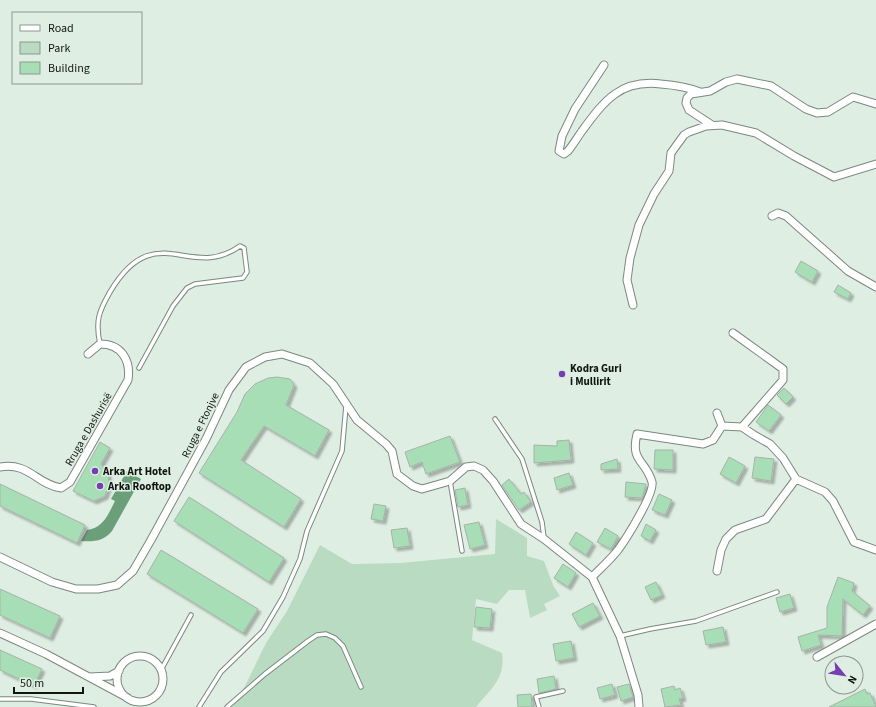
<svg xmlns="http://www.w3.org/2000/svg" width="876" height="707" viewBox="0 0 876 707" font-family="'Source Sans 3',sans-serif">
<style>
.green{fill:#b8dbc1}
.water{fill:#6b9f79}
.building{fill:#a8deb6;stroke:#a5b3a9;filter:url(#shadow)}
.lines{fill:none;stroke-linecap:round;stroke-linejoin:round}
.service-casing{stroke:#7b887e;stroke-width:5.5}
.minor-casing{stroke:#7b887e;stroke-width:9}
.service{stroke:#fff;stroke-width:3.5}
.minor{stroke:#fff;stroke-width:7}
.poi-dot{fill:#773db3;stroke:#dfeee3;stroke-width:1.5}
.labels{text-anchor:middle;stroke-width:3;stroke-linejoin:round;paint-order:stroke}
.poi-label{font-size:11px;font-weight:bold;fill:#101511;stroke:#dfeee3;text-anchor:start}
.street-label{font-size:11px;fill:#101511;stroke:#dfeee3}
</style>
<defs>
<filter id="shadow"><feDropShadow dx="3" dy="3" stdDeviation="1" flood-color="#0004"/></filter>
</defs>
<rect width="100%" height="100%" fill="#dfeee3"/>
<path class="green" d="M496,519L527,538V556L544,561L553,585L560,596L544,604L547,610L530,618L525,590H509L497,604L476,599L472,640L502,653C506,678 491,689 476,707H232L245,686L266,643L287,611L320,545L352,564L401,563L495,554Z"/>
<path class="water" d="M127,471L141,479L112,531C104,541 94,542 81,541L87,530C103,528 108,515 115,501L111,499Z"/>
<path class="building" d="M801,261L818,271L812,282L795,272Z
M838,285L851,293L848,299L834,292Z
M277,377L290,379L294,385L286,405L329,430L315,456L264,426L241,460L301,499L284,527L199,473L237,412L245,394L255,384L268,378Z
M784,388L793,397L786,404L777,395Z
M768,405L781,415L769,431L756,422Z
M450,436L460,462L426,474L422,462L410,467L405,452Z
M569,440L571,460L534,463V445L557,446V441Z
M100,442L110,448L101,464L108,474L109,485L105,496L94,501L73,491Z
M655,450H673V470L654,469Z
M729,457L745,466L736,483L720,474Z
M755,457L774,459L771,481L752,478Z
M617,459L618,469L601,470V464Z
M569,473L573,485L557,490L554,478Z
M509,479L521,494L524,492L531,502L519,510L502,485Z
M626,482L646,484L642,498L625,497Z
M0,484L85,525L77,543L0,506Z
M465,488L468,505L458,507L455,490Z
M659,494L672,500L665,515L652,510Z
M189,497L284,558L269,582L174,521Z
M374,504L386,506L383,521L371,519Z
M479,522L485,545L470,549L464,525Z
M646,524L656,530L650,541L641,536Z
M407,528L410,546L394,548L391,530Z
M605,528L618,536L611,549L597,542Z
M576,532L593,543L586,555L569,544Z
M161,550L258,609L243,633L147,574Z
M563,564L576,573L568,587L554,578Z
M838,577L854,583L852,591L870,606L863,615L843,599L842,636L818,635L821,645L802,651L798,637L827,628V607Z
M656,582L662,595L651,600L645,587Z
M0,589L60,616L50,638L0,615Z
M790,594L794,608L780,612L776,598Z
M593,603L600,616L579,627L572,614Z
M476,607L492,609L490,628L474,627Z
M723,627L726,642L706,645L703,631Z
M571,641L574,658L556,661L553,644Z
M0,650L42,669L34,686L0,670Z
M554,676L556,689L539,693L537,679Z
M612,684L615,695L600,699L597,688Z
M629,684L633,697L621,701L617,687Z
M674,686L675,690L680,688L683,698L679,699L681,705L665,707L661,689Z
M865,689L867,694L870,693L876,707H829Z
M531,694L532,707H518L517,695Z"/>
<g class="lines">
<defs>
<path id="service" d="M100,344C95,321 99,311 110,292C155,216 190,282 240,246L244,248L247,272L243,278L195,284L187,288L173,306L139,368
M495,419L522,459L542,522L544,538
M450,481L462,551
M620,636L650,629L696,621L777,592
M161,670L191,615
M0,699H31L94,707
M199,707L221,672L263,631L283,597L300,559L307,531L342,451L346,406
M227,707L265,674L308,641L317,635L326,634L335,638L343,646L361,687
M539,707L536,697L563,691"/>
<path id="minor" d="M604,65L575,109L562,136L559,151L564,154L568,151C573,145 577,138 582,131C604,101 620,79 661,84C674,85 687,87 700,92
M712,125L689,110L686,103L687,98L691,94L710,91L726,82L737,79L771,86L806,109L817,113L828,112L853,97L876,104
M772,216L778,213L786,216L848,271L876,287
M633,305L627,280L630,258L639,225L654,194L669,171L671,153L684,135L689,132L706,126L722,125L756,133L794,156L834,177L876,164
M733,333L783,369V380L742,427
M717,413L722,426L742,427L754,435L770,444L783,458L796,479L825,492L833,501L854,542L876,550
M0,467C29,462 36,484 61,488L70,482L128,380C131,361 122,344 100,344L88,354
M0,557L52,582L76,589H98L117,585L133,571L151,540L206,439L229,390L246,367L265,357L282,354L310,363L333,384L357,420L386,444L392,451L397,474L413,486L422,489L450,481L466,467L474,466L483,470L493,481L521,524L544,539L592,577L620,636L638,695L639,707
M717,571L721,550L726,539L735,530L766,519L796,479
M592,577C601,568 611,559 618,550C626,539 655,493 652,482C646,460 630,462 637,434L703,444L713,440L722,426
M0,633L46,654L128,698
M117 679a23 23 0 1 1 46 0a23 23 0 1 1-46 0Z
M817,657L876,624
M90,677L110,676L119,671"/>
</defs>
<use href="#service" class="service-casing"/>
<use href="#minor" class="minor-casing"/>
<use href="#service" class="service"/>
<use href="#minor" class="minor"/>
</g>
<g class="poi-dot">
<circle cx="562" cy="374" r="4"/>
<circle cx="95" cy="471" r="4"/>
<circle cx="100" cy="486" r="4"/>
</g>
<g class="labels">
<g class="poi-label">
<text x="570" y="372">Kodra Guri<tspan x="570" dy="13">i Mullirit</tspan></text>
<text x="103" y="475">Arka Art Hotel</text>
<text x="108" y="490">Arka Rooftop</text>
</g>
<g class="street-label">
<text transform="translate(200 425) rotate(-64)" y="4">Rruga e Ftonjve</text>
<text transform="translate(88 429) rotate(-60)" y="4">Rruga e Dashurisë</text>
</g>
</g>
<rect x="12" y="12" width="130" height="72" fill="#dfeee3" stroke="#8c978f"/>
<rect x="20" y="25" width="20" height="6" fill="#ffffff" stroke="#8c978f"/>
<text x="48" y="32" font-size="12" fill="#101511">Road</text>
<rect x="20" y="42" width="20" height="12" fill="#b8dbc1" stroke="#8c978f"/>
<text x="48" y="52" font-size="12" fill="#101511">Park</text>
<rect x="20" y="62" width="20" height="12" fill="#a8deb6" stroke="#8c978f"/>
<text x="48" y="72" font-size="12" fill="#101511">Building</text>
<g transform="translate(844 675) rotate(120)"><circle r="19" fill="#dfeee3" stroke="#8c978f"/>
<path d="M0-3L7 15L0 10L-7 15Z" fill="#773db3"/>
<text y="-6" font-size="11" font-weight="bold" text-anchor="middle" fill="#101511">N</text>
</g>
<path d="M14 687v6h69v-6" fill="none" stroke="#101511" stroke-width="2"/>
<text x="20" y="687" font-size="12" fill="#101511" stroke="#dfeee3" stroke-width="3" paint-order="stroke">50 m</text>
</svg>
